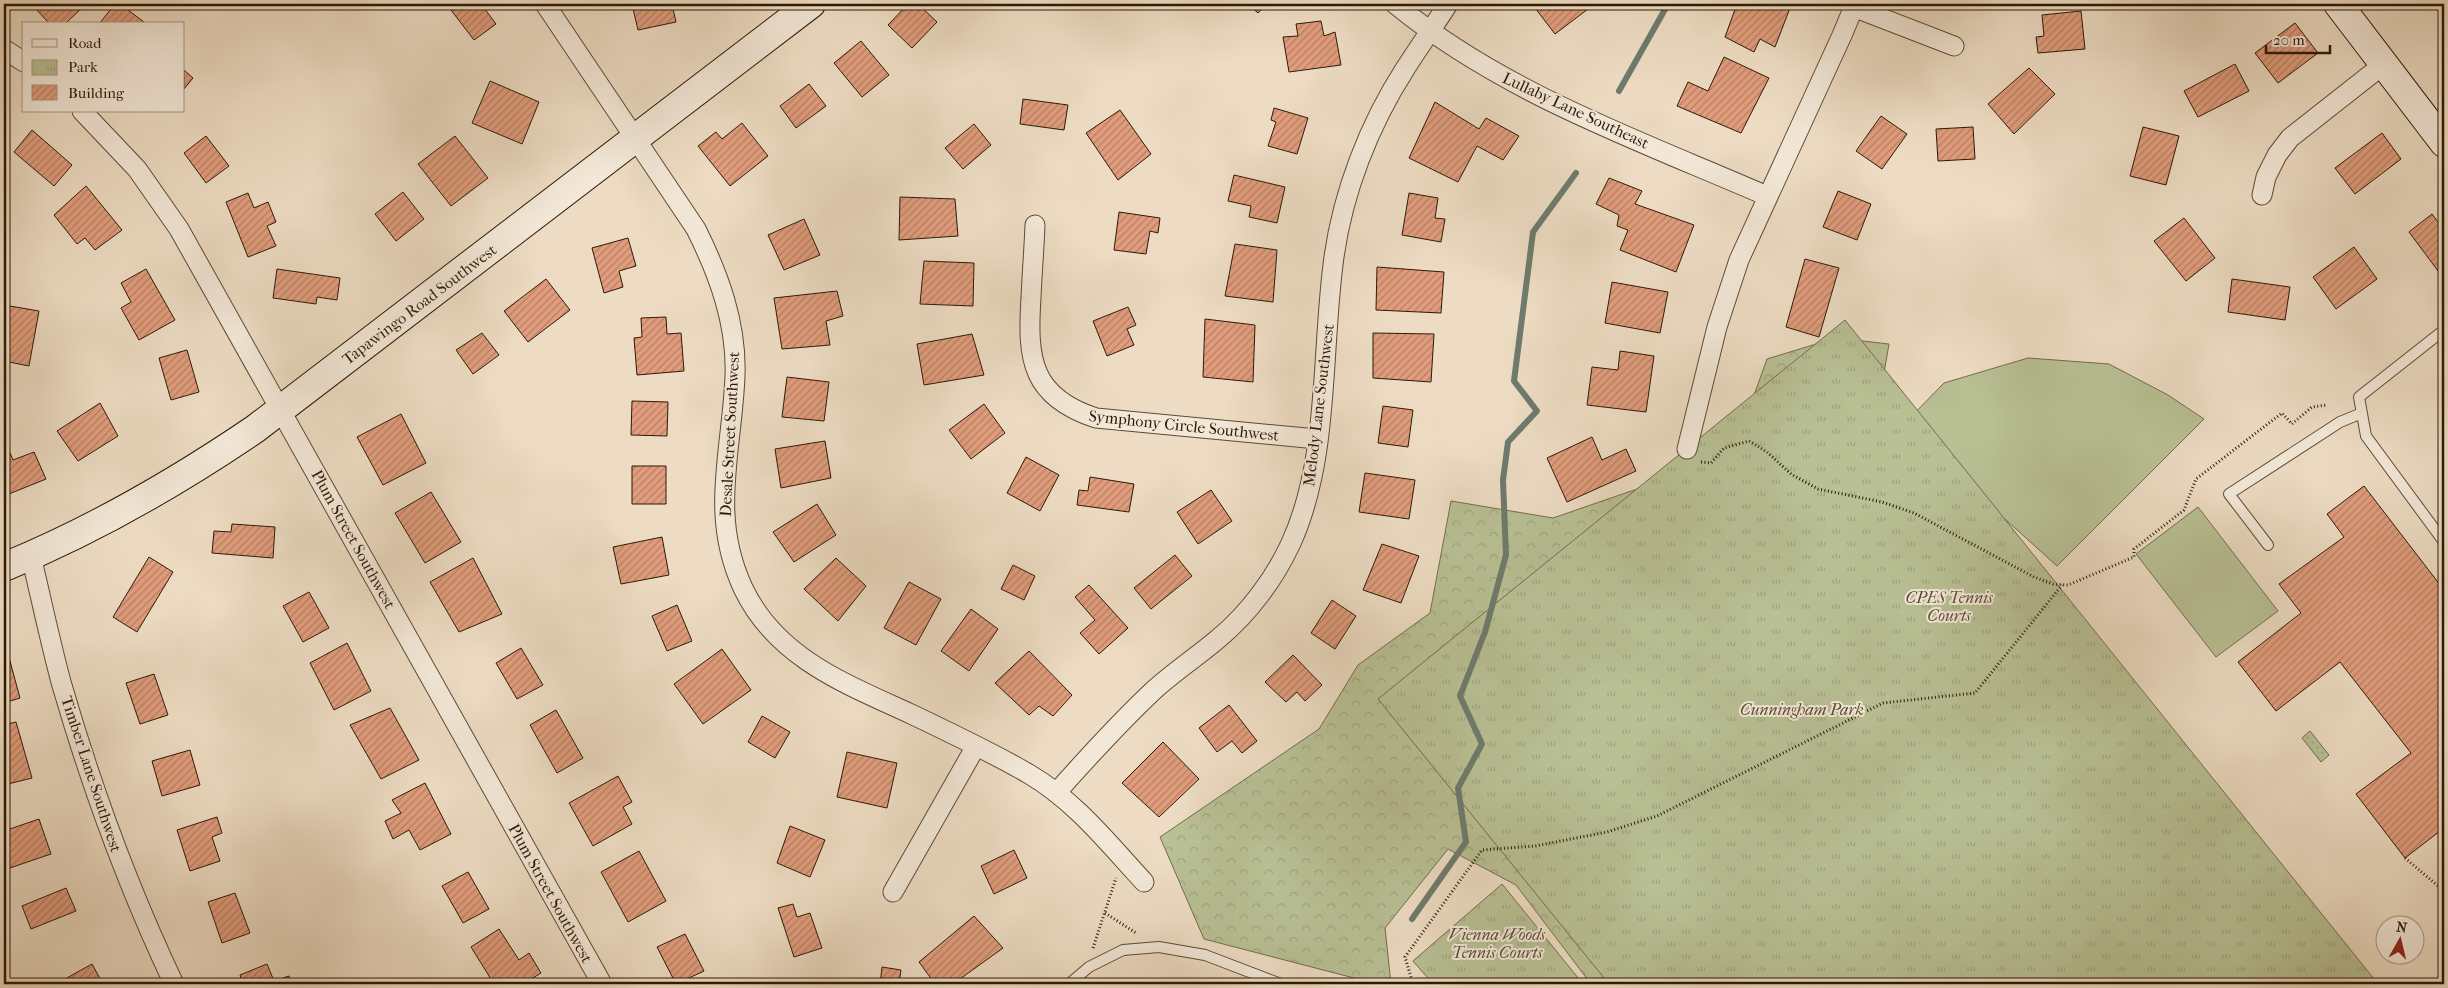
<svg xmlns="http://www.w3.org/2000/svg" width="2448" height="988" viewBox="0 0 2448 988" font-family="'IM FELL French Canon',serif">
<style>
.grass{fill:#b8c094;stroke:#726c4c}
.forest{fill:url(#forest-crowns);stroke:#726c4c}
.park{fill:url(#park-tufts);stroke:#726c4c}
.garden{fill:url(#garden-dots);stroke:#726c4c}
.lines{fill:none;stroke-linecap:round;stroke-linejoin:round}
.stream{stroke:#6e7b6d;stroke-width:6}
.building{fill:url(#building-hatch);stroke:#2d1905}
.lane-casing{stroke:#5d4a34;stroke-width:12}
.street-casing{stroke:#5d4a34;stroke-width:21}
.secondary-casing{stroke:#2d1905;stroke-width:30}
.path{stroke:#2d1905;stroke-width:3;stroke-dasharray:1 2.5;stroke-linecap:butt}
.lane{stroke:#f3e8d8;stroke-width:10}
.street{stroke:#f3e8d8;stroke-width:19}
.secondary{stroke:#f3e8d8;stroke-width:28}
.labels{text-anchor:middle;stroke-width:4;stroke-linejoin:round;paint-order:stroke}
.street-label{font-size:16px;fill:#2d1905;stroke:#f3e8d8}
.park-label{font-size:16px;font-style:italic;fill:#574b30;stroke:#f3e8d8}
</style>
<defs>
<pattern id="forest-crowns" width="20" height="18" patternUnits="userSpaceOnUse" patternTransform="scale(1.25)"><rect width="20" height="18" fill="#b8c094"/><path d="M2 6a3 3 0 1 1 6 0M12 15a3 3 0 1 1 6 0" fill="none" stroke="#9ea47e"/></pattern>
<pattern id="park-tufts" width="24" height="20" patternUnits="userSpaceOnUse" patternTransform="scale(1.25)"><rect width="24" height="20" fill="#b8c094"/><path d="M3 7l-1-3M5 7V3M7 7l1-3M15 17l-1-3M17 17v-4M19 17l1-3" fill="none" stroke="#9ea47e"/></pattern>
<pattern id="garden-dots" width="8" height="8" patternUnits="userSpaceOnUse" patternTransform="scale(1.25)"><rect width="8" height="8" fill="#b8c094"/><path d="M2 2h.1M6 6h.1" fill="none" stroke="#9ea47e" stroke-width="1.8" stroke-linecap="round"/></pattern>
<pattern id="building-hatch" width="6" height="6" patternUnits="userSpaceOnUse" patternTransform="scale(1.25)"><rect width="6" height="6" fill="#e19d7d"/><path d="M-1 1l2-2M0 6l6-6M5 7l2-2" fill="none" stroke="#b77f64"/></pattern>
</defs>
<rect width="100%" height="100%" fill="#eddcc3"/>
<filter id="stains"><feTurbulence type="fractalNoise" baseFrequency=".004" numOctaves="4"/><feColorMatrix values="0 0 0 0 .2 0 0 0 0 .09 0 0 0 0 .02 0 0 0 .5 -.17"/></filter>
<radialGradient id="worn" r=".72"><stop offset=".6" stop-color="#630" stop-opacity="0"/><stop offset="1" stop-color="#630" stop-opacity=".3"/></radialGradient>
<path class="grass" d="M2028,358L2109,364L2168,395L2204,419L2057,566L1902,426L1944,383Z
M2198,507L2278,611L2216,657L2136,554Z"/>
<path class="forest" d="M1836,338L1889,344L1847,587L1940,984H1591L1516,885L1448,849L1385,928L1391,984H1377L1204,939L1160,837L1319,729L1358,665L1430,613L1451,501L1553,518L1666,479L1725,476L1767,359Z"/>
<path class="park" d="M1845,320L2378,984H1609L1378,699Z
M1502,884L1583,984H1433L1413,961Z"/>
<path class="garden" d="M2310,731L2329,755L2321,762L2302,738Z"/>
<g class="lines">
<path class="stream" d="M1619,91L1668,4
M1412,919L1466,842L1458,788L1482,744L1460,696L1485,632L1506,555L1503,480L1508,442L1537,411L1514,381L1533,232L1576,173"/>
</g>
<path class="building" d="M31,4H84L85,5L65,24H50Z
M115,4H120L144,22L142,24H99Z
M460,4H481L496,24L474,40L451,10Z
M632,4H672L676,22L638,30Z
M908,4H918L937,22L912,48L888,25Z
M1248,4H1266L1258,13Z
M1532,4H1583L1588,9L1555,34Z
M1737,4H1780L1790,8L1775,47L1760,39L1754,52L1725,37Z
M2081,11L2085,49L2038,53L2036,37L2044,36L2042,15Z
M1321,21L1324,36L1335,32L1341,65L1289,72L1283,37L1298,36L1296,24Z
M2295,23L2318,53L2278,83L2255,53Z
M861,41L889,75L862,97L834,63Z
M1724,57L1769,78L1741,133L1677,106L1688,82L1708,91Z
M2235,64L2249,91L2198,117L2184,91Z
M2029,68L2055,94L2014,134L1988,104Z
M184,70L193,78L184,89Z
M490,81L539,102L522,144L472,123Z
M809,84L826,106L796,128L780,106Z
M1023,99L1068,105L1064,130L1020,124Z
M1435,102L1479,129L1486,118L1519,136L1503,160L1477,146L1458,182L1409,158Z
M1274,108L1308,118L1297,154L1268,146L1276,122L1271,120Z
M1120,110L1151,154L1118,180L1086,133Z
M1881,116L1907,134L1882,169L1856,151Z
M742,123L768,156L730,186L698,146L716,132L722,139Z
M974,124L991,145L963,169L945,148Z
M1973,127L1975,159L1938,161L1936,129Z
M2143,127L2179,136L2166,185L2130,176Z
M32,130L72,165L54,186L14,152Z
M2382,133L2401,159L2355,194L2335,168Z
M206,136L229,166L206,183L184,153Z
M455,136L488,178L451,206L418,164Z
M1234,175L1285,187L1277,223L1249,217L1251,206L1228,201Z
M1609,178L1642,191L1635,204L1694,225L1676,272L1620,250L1628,230L1617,226L1619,215L1596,204Z
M86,186L122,230L95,250L85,238L77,244L54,215Z
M1838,191L1871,204L1857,240L1823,227Z
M403,192L424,219L396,241L375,214Z
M248,193L254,208L268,202L276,222L267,226L276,246L248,257L226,202Z
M1409,193L1438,198L1435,218L1445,219L1441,242L1402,235Z
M900,197L955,199L958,236L899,240Z
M1119,212L1160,218L1158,233L1150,231L1146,254L1114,250Z
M2432,214L2444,230V279L2409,232Z
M2184,218L2215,258L2186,281L2154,241Z
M804,219L820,255L784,270L768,235Z
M628,238L636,266L619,271L623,287L604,293L592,248Z
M1235,244L1277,250L1273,302L1225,296Z
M2354,247L2377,279L2336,309L2313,277Z
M1805,259L1839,268L1819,337L1786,327Z
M924,261L974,263L973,306L920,304Z
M1377,267L1444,272L1441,313L1376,310Z
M146,269L175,320L139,340L121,308L131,302L121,283Z
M277,269L340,278L337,300L317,297L316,304L273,298Z
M546,279L570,310L528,342L504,311Z
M2232,279L2290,287L2285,320L2228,312Z
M1612,282L1668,292L1660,333L1605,323Z
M837,291L843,316L826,321L830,345L782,349L774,298Z
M4,305L39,311L29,366L4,361Z
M1128,307L1136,325L1127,329L1134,345L1107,356L1093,321Z
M666,317L667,334L681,333L684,371L637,375L634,338L642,337L641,318Z
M1205,319L1255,325L1253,382L1203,377Z
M482,333L499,355L473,374L456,350Z
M1373,333L1434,334L1431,382L1373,378Z
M972,334L984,375L924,385L917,344Z
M187,350L199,392L171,400L159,358Z
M1620,351L1654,356L1646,412L1587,405L1592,367L1618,370Z
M787,377L829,382L824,421L782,417Z
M632,401L668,402L667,436L631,435Z
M100,403L118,436L78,461L57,431Z
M984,404L1005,433L971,459L949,430Z
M1383,406L1413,410L1408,447L1378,443Z
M401,414L426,463L383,485L357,437Z
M1592,437L1602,460L1626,449L1636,471L1567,502L1547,458Z
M825,441L831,478L781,488L775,449Z
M8,448L13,460L34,452L46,479L4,496V450Z
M1026,457L1059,475L1040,511L1007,493Z
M632,466H666V504H632Z
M1365,473L1415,480L1409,519L1359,512Z
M1090,477L1134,484L1129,512L1077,505L1079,490L1088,491Z
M2364,486L2444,590V828L2405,858L2356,794L2411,753L2340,662L2276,711L2238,662L2301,613L2279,584L2344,537L2327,514Z
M1211,490L1232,521L1198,544L1177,512Z
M431,492L461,542L425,563L395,513Z
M817,504L836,535L794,562L773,532Z
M232,524L275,527L273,558L212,553L214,531L231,532Z
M662,537L669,575L621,584L613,547Z
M1382,544L1419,556L1401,603L1363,590Z
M1175,555L1192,576L1151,609L1134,588Z
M149,557L173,572L137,632L113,617Z
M473,558L502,614L459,632L430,582Z
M836,558L866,586L838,621L804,589Z
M1013,565L1035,576L1024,600L1001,589Z
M909,582L941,599L916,645L884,628Z
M1089,585L1128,628L1099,654L1080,633L1095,620L1075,597Z
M309,592L329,628L303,642L283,606Z
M1332,600L1356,616L1335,649L1311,633Z
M677,605L692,641L667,651L652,616Z
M971,609L998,629L969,671L941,651Z
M4,639L20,698L4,703Z
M347,643L371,691L334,710L310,663Z
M521,648L543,685L517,699L496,663Z
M722,649L751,690L703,724L674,684Z
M1029,651L1072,695L1053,716L1039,706L1029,715L995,683Z
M1293,655L1322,685L1305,701L1297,692L1286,702L1265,682Z
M154,674L168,715L140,724L126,683Z
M1229,705L1257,741L1242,753L1232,741L1217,752L1199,728Z
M390,708L419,760L381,779L350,725Z
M556,710L583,758L557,773L530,725Z
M762,716L790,732L775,758L748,742Z
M16,722L32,778L4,785V725Z
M1163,742L1199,779L1159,817L1122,783Z
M190,750L200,785L162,796L152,761Z
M847,752L897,763L887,808L837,797Z
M618,776L632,802L623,807L632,824L593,846L569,803Z
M425,783L451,834L420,850L409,830L393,839L385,821L401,813L392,800Z
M217,817L222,833L212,837L220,861L190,871L177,830Z
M39,819L51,854L4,870V831Z
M790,826L825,840L810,877L777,863Z
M1014,850L1027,878L994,894L981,866Z
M639,851L666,901L628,922L601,872Z
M468,872L489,909L463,923L442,886Z
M66,888L76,911L31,929L22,906Z
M235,893L250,933L222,943L208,902Z
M793,904L797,917L810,913L822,948L794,957L778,908Z
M974,916L1003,948L953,984H935L919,962Z
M499,929L519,960L529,953L541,973L523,984H494L471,947Z
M685,934L704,971L676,984L657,947Z
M92,964L103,984H68L65,979Z
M267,964L274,981L289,976L292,984H243L240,975Z
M882,967L901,970L899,984H880Z"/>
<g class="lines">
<defs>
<path id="lane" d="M2444,330L2359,397L2366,436L2444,542
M2268,545L2229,494L2340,422L2362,413
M1069,984L1089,967L1123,950L1159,947L1205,955L1281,984"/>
<path id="street" d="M545,4L696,229C719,275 737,324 735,376C732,452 709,515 743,588C776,658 846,684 911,714C951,733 991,752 1029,774C1075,801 1108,843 1144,882
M1395,4C1503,93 1641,141 1767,196
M1853,7L1954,46
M4,49L24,62
M82,111L137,169L179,229L602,984
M2262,195L2266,177L2277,155L2290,138L2384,64
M1035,225C1034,250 1032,274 1031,298C1027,359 1031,397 1096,418L1317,439
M1687,449L1717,327L1739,260L1843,33L1855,4
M31,556C41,598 50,641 61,682C91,786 128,887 174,984
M1056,793C1088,757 1120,722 1154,690C1175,671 1198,656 1219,638C1249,613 1275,578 1291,543C1330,458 1321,349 1334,257C1343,192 1369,125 1405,69C1419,47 1434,26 1448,4
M893,892L976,746"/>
<path id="secondary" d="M2338,4L2444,143
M4,567C92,531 177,482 255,429L811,4"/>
</defs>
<use href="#lane" class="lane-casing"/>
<use href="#street" class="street-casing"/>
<use href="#secondary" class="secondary-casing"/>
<path class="path" d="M1701,462L1711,463L1724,448L1749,441L1767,452L1791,474L1818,489L1882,502L1914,513L2034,577L2053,584L2068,585L2134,557V549L2184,510L2196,479L2282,413L2292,424L2312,407L2327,405
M2405,858L2444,891
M1105,913L1136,933
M1093,948L1116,878
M1413,984L1405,957L1482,850L1535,846L1607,832L1657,816L1883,703L1975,693L2062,585"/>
<use href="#lane" class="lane"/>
<use href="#street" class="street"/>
<use href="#secondary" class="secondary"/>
</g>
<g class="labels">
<g class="street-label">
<text transform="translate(1576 110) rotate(25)" y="6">Lullaby Lane Southeast</text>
<text transform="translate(419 304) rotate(-37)" y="6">Tapawingo Road Southwest</text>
<text transform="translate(1318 405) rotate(-83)" y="6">Melody Lane Southwest</text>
<text transform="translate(1184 425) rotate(6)" y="6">Symphony Circle Southwest</text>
<text transform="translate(729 434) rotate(-87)" y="6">Desale Street Southwest</text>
<text transform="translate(354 539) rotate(61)" y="6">Plum Street Southwest</text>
<text transform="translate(92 774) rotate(72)" y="6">Timber Lane Southwest</text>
<text transform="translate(551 893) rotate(61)" y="6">Plum Street Southwest</text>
</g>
<g class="park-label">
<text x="1949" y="603">CPES Tennis<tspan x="1949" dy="18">Courts</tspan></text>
<text x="1802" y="715">Cunningham Park</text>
<text x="1497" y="940">Vienna Woods<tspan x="1497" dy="18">Tennis Courts</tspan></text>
</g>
</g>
<rect width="2448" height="988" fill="none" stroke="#eddcc3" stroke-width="20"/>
<rect x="5" y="5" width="2438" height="978" fill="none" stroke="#2d1905" stroke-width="2.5"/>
<rect x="10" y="10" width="2428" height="968" fill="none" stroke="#2d1905"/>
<rect x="22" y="22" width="162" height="90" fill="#f3e8d8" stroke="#a49584"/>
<rect x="32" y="39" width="25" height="8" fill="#f3e8d8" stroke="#a49584"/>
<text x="68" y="48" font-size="15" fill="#2d1905">Road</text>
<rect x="32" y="60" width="25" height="15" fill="url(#park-tufts)" stroke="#a49584"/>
<text x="68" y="72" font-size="15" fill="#2d1905">Park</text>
<rect x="32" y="85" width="25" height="15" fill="url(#building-hatch)" stroke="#a49584"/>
<text x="68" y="98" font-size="15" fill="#2d1905">Building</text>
<g transform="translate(2400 940) rotate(8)"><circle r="24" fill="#f3e8d8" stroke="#a49584"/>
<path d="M0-4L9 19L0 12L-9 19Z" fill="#8f2418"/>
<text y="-8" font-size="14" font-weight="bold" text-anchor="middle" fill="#2d1905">N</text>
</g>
<path d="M2266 45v8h64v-8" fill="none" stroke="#2d1905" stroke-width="2.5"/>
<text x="2273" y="45" font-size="15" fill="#2d1905" stroke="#f3e8d8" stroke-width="4" paint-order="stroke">20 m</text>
<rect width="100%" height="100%" filter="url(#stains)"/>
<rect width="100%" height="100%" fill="url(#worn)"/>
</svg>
